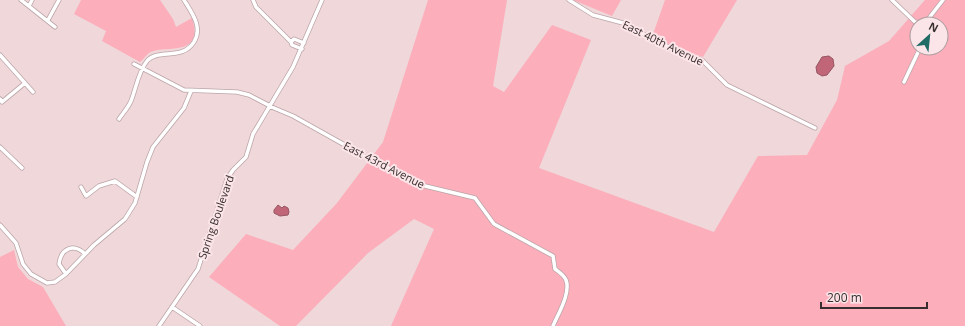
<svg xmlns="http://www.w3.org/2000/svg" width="965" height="326" viewBox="0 0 965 326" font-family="'Open Sans',sans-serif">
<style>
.green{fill:#fcaebb;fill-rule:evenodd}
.water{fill:#c06678;stroke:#975562}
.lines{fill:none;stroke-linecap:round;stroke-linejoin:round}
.minor-casing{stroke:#bba5a8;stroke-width:5}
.minor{stroke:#fff;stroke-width:3.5}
.labels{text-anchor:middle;stroke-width:4;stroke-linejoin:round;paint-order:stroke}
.street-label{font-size:11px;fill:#362e2f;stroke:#fce5e8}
</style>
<rect width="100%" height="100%" fill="#efd7da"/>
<path class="green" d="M81,0H160L173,19L176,27L192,18C205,59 164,44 149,53C146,55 143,60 140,62L102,41L106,31L74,14Z
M428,0H507L493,86L504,92L552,25L591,40L539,168L714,232L758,156L807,155L837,100L845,66L889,41L925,0H965V326H391L434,229L414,219L368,253L296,326H280L209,277L246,234L293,250L337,203L383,142ZM917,24H941V48H917Z
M573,0H621L612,16Z
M665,0H737L703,57L675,48L652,37Z
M14,250L18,267L28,279L43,287L66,326H0V257Z"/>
<path class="water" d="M829,56L833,59L834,66L827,75L822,76L817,73L816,67L822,57Z
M278,205L282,208L284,206L288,208L289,212L288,215L280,216L274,213V210Z"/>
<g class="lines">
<defs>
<path id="minor" d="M21,0L55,27
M253,0L256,7L291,42
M569,0L593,15L623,23L666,46L702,60L727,85L815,128
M892,0L915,22L921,23L929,18L943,0
M29,6L32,0
M48,20L59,0
M302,49L292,45L291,42L294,39L304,43
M0,55L33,92
M134,64L184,90L237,92L249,95L274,108L293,116L368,158L425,186L475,198L494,224L553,256L555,269C559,272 564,275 566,280C571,293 558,314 553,326
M904,82L920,48
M0,99L2,102L25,83
M119,119C123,113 128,108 131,101C136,89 138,72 147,61C158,48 182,61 194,42C203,27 192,13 184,0
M0,147L22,168
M81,187L86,196L99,186L115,181L137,197
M0,225L16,243L23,264L31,274L47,283L55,282L66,274L94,245L125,219L135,203L147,162L153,147L184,108L191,91
M66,274L59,264C61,248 74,243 85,254
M172,307L200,326
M159,326L198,269L227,179L233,170L246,157L253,134L293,67L322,0"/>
</defs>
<use href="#minor" class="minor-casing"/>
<use href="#minor" class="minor"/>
</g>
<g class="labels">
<g class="street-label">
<text transform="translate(663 43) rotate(26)" y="4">East 40th Avenue</text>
<text transform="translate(384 165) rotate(27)" y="4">East 43rd Avenue</text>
<text transform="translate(216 217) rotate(-71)" y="4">Spring Boulevard</text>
</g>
</g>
<g transform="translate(929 36) rotate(27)"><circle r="19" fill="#fce5e8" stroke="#ad9c9e"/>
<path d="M0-3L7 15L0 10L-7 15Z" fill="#206b66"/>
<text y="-6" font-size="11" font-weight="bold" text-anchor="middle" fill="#362e2f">N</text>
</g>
<path d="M821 302v6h106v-6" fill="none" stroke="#362e2f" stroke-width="2"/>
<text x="827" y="302" font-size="12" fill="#362e2f" stroke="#fce5e8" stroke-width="3" paint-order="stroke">200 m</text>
</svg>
